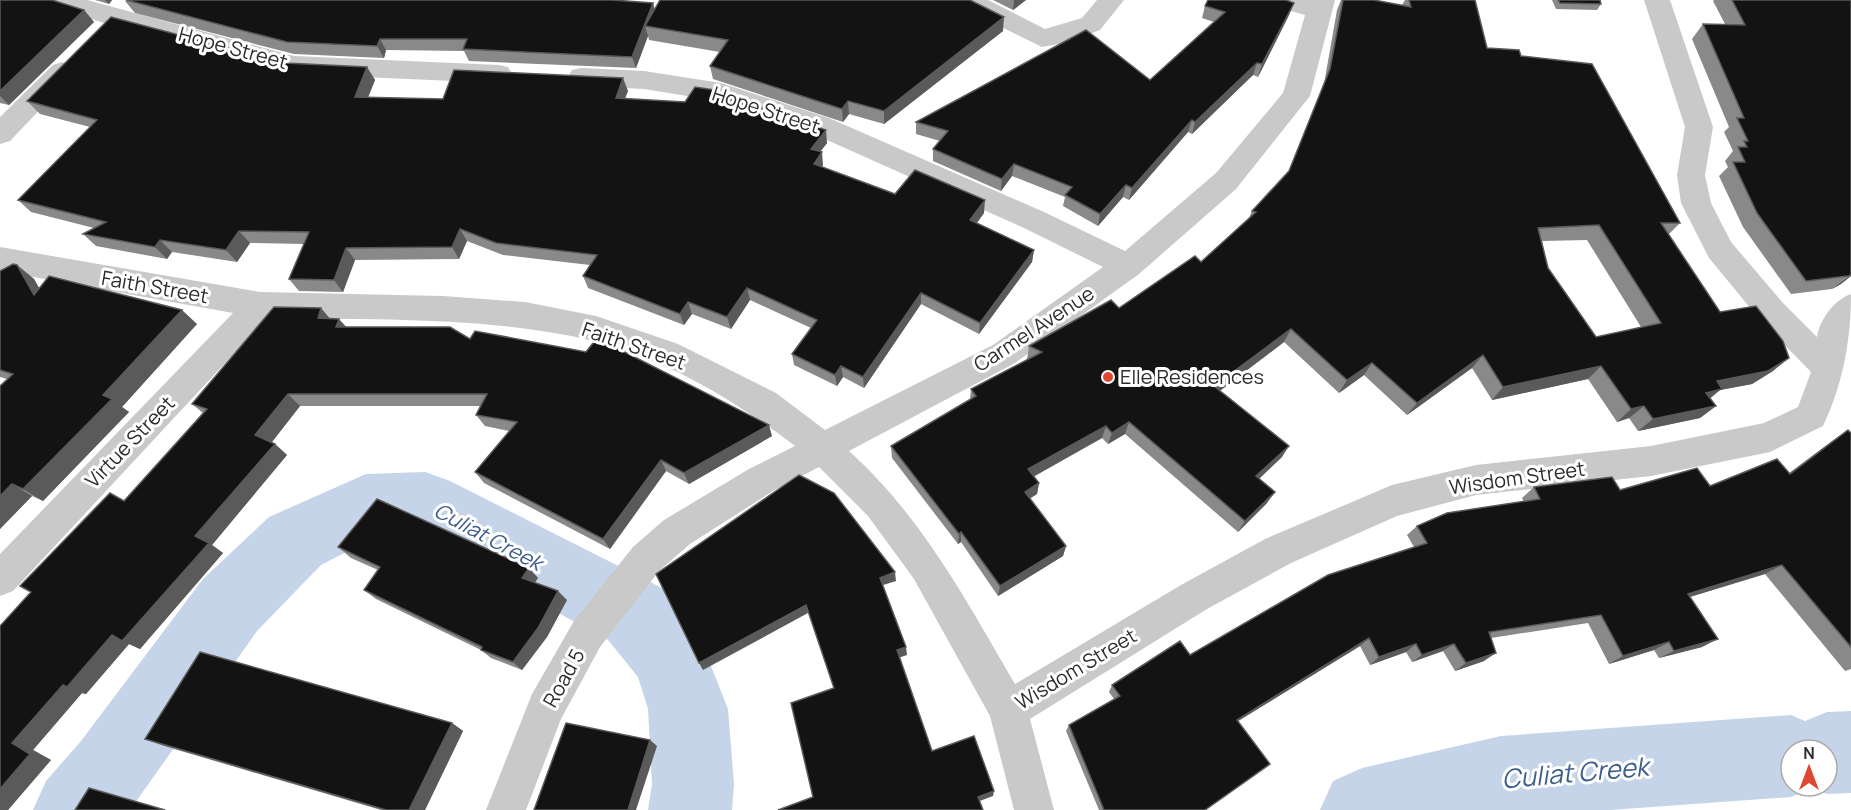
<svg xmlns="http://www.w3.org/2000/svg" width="1851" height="810" viewBox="0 0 1851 810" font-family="Manrope,sans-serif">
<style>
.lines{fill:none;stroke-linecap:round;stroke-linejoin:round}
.river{fill:#c6d4e9;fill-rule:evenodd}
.minor{fill:#c9c9c9;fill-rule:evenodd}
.wall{fill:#898989;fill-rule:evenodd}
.shaded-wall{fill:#5a5a5a}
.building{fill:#131313;stroke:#5a5a5a;stroke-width:1.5;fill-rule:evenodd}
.poi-dot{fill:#de4832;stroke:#fff;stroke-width:2}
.labels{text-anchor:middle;stroke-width:6;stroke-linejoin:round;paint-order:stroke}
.street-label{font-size:20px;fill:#2c2c2c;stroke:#fff}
.poi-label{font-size:20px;fill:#2c2c2c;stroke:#fff;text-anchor:start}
.water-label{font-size:21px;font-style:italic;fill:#3d5d8a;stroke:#fff}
.near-water-label{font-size:26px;font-style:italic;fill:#3d5d8a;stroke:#fff}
</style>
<rect width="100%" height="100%" fill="#fff"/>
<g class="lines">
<path class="river" d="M425,472L450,481L662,588L696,628L728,709L734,784L732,810H648L652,784L648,709L638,677L608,640L418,537L373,538L321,565L257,631L130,810H33L46,781L81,741L203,579L269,517L366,474Z
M1851,711V793L1827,794L1813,788L1791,797L1610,810H1320L1333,781L1362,768L1501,736L1791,715L1805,721L1827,712ZM1791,750H1827V786H1791Z"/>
<path class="minor" d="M47,0H87L294,56L499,65L508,67L512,74L508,81L499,83L294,74L107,24L51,6Z
M955,0H988L1045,29L1082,18L1097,0H1124L1100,30L1069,42L1042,47L959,6Z
M1269,0H1335L1310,96L1236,189L1139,274L1015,363L849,451C922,517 966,600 1015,684L1181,585L1265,539L1392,485L1476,465L1651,446L1764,423L1798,407L1811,372L1761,321L1709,258L1681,203L1677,175L1685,127L1644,0H1670L1713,127L1705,175L1711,203L1731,242L1783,303L1817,337C1820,319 1834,300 1851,294C1851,340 1843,384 1823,426L1770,452L1651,476L1476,495L1397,516L1291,563L1207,609L1030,719L1054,810H1014L990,716L914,579L868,516L819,467L773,491L690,544L659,571L600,647L561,719L526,810H486L532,694L574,621L633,547L664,520L749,469L795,446C736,401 666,359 594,341C487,316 376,320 267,318L13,591L0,596V554L233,313L0,271V247L260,292L443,296L525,302L596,316L678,344L776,393L825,430L993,345L1103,267L1024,228L809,132L718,101L644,89L581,86L572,84L568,77L572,70L581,68L644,71L721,83L829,118L1044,212L1125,251L1216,173L1283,93L1305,15L1273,6Z
M62,62L71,65L75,71L71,77L10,141L0,144V117L53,65Z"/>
</g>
<path class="wall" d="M0,0L84,10L94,22L9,105L0,103Z
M95,0H112L109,4Z
M993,0H1026L1013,10Z
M1341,0H1374L1402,5L1405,0H1475L1487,48L1521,56L1680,223L1668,235L1720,312L1773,371L1752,384L1720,390L1710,398L1716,406L1700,418L1638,431L1629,418L1617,422L1588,379L1492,400L1472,368L1407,415L1364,375L1339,393L1284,342L1220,391L1282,457L1259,479L1267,503L1238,532L1125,434L1108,444L1102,438L1034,476L1039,483L1037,494L1030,498L1066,546L1063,556L998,596L961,542L958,544L892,458L891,446L970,400L971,389L1028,359H1027L1029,346L1119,308L1201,262L1249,218L1252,211L1289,172L1324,84L1337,10ZM1587,240L1641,327L1596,337L1548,268L1542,241Z
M1552,0H1600L1601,4L1597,10L1556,9Z
M1714,0H1851V276L1841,284L1832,289L1791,294L1743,227L1719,176L1728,167L1725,161L1733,151L1724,132L1729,127L1692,39L1703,24H1725L1713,1Z
M125,1L653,3L655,10L1003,31L884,124L849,114L843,122L713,79L710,66L720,52L649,40L648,36L636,68L469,61L464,51L386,50L384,58L294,54L135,13Z
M1294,3L1289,15L1258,77L1253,75L1192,134L1188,132L1129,200L1123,197L1098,226L1063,206L1065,197L1012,176L1001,191L933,161V149L940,141L916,134V122L1150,80L1214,22L1202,18L1205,6Z
M285,63L367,67L375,80L368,97L443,99L628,91L625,98L827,143L820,152L823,165L822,167L895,194L984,213L977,223L1034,250L1032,262L979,334L921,304L864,388L843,377L837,386L794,365L792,354L811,328L750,300L731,329L692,314L684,325L588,288L583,276L590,265L503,255L467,241L459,259L355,260L343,292L299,291L289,279L304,244L250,243L237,262L172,252L167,259L96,246L83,234L94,228L31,212L18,200L90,127L40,114L27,101Z
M17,265L34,279L39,288L197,324L122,407L129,412L43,501L32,496L0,529L7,379L0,377V271Z
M330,318L347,327L470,339L772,436L689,484L666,471L610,549L484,483L475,472L509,431L485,426L476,415L480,406H300L272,442L275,444L287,455L212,545L223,553L140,649L129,644L86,694L82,693L33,750L51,760L8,810H0L124,501L203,413L192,404Z
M1848,430L1851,433V669L1845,671L1765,574L1690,597L1702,647L1659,658L1654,650L1609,664L1588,623L1491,638L1484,661L1455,671L1443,651L1412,662L1406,652L1370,665L1360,646L1238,721L1206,810H1099L1066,731L1069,725L1114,699L1109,692L1112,685L1190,655L1414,547L1407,535L1417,526L1524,502L1522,498L1534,487L1620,490L1710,486L1789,473L1832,441Z
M338,547L529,568L538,578L535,582L567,600L547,637L522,670L491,658L481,650L376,599L364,590L378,570L351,558Z
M452,723L463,731L425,810H381L164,746L145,739Z"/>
<path class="shaded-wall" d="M105,0H112L109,4Z
M1014,0H1026L1013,10Z
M653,3L656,15L645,26L648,36L636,68L632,57Z
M1294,3L1289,15L1258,77L1262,64Z
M84,10L94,22L9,105L0,96V91Z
M1004,17L1003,31L884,124V111Z
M380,39L386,50L384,58L377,46Z
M1257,63L1253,75L1192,134L1195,122Z
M367,67L375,80L363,110L355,97Z
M623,78L628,91L620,111L616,98Z
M848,101L849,114L843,122L842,109Z
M1192,120L1188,132L1129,200L1132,188Z
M826,130L827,143L813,161L811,149Z
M822,152L823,165L816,176L814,164Z
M1014,164L1012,176L1001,191L1002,179Z
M1126,185L1123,197L1098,226L1100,214Z
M985,200L984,213L970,232V220Z
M460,229L467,241L459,259L452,247Z
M239,231L250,243L237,262L226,250Z
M160,240L172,252L167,259L155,247Z
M346,248L355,260L343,292L334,280Z
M1034,250L1032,262L979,334L980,323Z
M17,265L34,279L51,309L34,295Z
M1851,275V276L1841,284L1832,289Z
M747,288L750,300L731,329L727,317Z
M921,293V304L864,388L863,377Z
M688,302L692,314L684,325L680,314Z
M321,308L332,321L318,318Z
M182,310L197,324L122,407L129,412L43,501L23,489L103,395Z
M339,319L350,331L336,327Z
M1291,329L1284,342L1209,399L1214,386Z
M1483,355L1472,368L1407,415L1417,403Z
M1789,358L1773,371L1752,384L1720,390L1707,401L1691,405L1717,381Z
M1372,363L1364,375L1339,393L1347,380Z
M841,366L843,377L837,386L835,375Z
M1601,366L1588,379L1492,400L1503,387Z
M288,394L300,406L268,447L255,435Z
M1644,406L1629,418L1617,422L1631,409Z
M1716,406L1700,418L1638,431L1653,419Z
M1129,422L1125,434L1108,444L1112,433Z
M769,425L772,436L689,484L684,473Z
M1106,426L1102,438L1026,481L1028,469Z
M275,444L287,455L212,545L223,553L140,649L129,644L86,694L82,693L33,750L51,760L8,810H0V789L12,743L195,536Z
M1289,446L1282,457L1249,488L1256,476Z
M661,460L666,471L610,549L603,539Z
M1039,483L1037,494L1023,503L1025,492Z
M12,484L32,496L0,529V496Z
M1275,492L1267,503L1238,532L1245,521Z
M961,532V542L958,544L959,534Z
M1066,546L1063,556L998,596L1000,586Z
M1782,565L1765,574L1673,602L1688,594Z
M529,568L538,578L531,588L522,578Z
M895,572L896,581L880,586V578Z
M558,591L567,600L547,637L522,670L513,662Z
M806,605L808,613L703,670L699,663Z
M1369,638L1360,646L1230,726L1237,720Z
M1718,639L1702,647L1659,658L1674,651Z
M1669,642L1654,650L1609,664L1623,656Z
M1416,644L1406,652L1370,665L1379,657Z
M1454,644L1443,651L1412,662L1422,655Z
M906,647L907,655L898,658L897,650Z
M1496,653L1484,661L1455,671L1466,663Z
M452,723L463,731L425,810H409Z
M650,740L657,746L636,810H628Z
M994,791L993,796L977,802L978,797Z"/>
<path class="building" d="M0,0H52L84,10L0,91Z
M126,0H613L653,3L632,57L463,49L467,39H380L377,46L287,42Z
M660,0H970L1004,17L884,111L848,101L842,109L710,66L728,40L645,26Z
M1208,0H1286L1294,3L1262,64L1257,63L1195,122L1192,120L1132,188L1126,185L1100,214L1065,195L1072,187L1014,164L1002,179L933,149L948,131L916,122L1086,30L1150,80L1225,12L1205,6Z
M1343,0H1374L1411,7L1409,0H1475L1487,48L1519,50L1521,56L1592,64L1680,223H1661L1720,312L1756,306L1783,341L1789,358L1768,371L1717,381L1722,389L1706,393L1716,406L1653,419L1644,406L1631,409L1601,366L1503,387L1483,355L1417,403L1372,363L1347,380L1291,329L1214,386L1289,446L1256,476L1275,492L1245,521L1129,422L1112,433L1106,426L1028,469L1039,483L1025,492L1066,546L1000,586L961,532L959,534L891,446L976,396L971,389L1042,352L1029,346L1111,300L1119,308L1195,256L1201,262L1256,212L1252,211L1289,171L1330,69ZM1599,225L1661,323L1596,337L1548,268L1538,228Z
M1558,0H1600L1601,4L1560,3Z
M1732,0H1851V275L1848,276L1806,281L1757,213L1733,162H1745L1738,147H1747L1744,141H1748L1737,118H1744L1703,24L1745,25Z
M111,17L285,63L367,67L355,97L443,99L454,70L623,78L616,98L685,102L695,87L715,90L826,130L811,149L822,152L814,164L895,194L915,170L985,200L970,220L1034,250L980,323L921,293L863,377L841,366L835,375L792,354L817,320L747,288L727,317L688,302L680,314L583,276L597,255L496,243L460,229L452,247L346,248L334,280L289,279L309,232L239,231L226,250L160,240L155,247L83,234L106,222L18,200L97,120L27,101Z
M13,264L17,265L34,295L49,276L182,310L103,395L112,399L23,489L12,484L0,496V386L13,374L0,370V271Z
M274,307L321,308L318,318L339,319L336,327H450L470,339L475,331L586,352L597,338L769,425L684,473L661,460L603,539L475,472L517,422L476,415L487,394H288L255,435L275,444L195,536L209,543L122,641L112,635L67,687L63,685L12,743L30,754L0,789V626L31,592L20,586L110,493L124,501L207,409L192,404Z
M1848,430L1851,433V647L1782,565L1688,594L1718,639L1674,651L1669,642L1623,656L1601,615L1489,632L1496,653L1466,663L1454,644L1422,655L1416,644L1379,657L1369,638L1237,720L1270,764L1205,810H1104L1069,725L1120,696L1112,685L1180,641L1190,655L1328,575L1427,543L1417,526L1447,513L1540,499L1534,487L1612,477L1620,490L1697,468L1710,486L1777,459L1790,474Z
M799,475L834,493L895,572L880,578L906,647L897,650L932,751L974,736L994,791L978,797L983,810H778L813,797L791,703L834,688L806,605L699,663L656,574Z
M377,499L529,568L522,578L558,591L538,628L513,662L481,650L482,647L364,590L380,567L338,547Z
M200,652L452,723L409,810H386L145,739Z
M566,723L650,740L628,810H534Z
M89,788L165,810H75Z"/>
<circle class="poi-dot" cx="1108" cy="377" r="6"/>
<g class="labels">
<g class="street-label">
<text transform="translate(233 48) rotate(15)" y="7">Hope Street</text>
<text transform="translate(766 110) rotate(18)" y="7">Hope Street</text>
<text transform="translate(155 287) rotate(10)" y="7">Faith Street</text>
<text transform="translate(1034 329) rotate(-33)" y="7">Carmel Avenue</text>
<text transform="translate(634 346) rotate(19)" y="7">Faith Street</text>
<text transform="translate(130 442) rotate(-46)" y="7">Virtue Street</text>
<text transform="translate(1517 478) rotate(-8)" y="7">Wisdom Street</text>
<text transform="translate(1076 669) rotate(-31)" y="7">Wisdom Street</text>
<text transform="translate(564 678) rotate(-61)" y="7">Road 5</text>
</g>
<g class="poi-label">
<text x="1120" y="384">Elle Residences</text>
</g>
<g class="water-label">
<text transform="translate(488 537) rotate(28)" y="7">Culiat Creek</text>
</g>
<g class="near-water-label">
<text transform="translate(1575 773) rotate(-5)" y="9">Culiat Creek</text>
</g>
</g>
<g transform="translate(1809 768)"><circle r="28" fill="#ffffff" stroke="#ababab" stroke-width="1.5"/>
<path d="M0-4.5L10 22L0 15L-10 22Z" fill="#de4832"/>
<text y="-9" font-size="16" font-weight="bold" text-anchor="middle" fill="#2c2c2c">N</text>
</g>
</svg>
